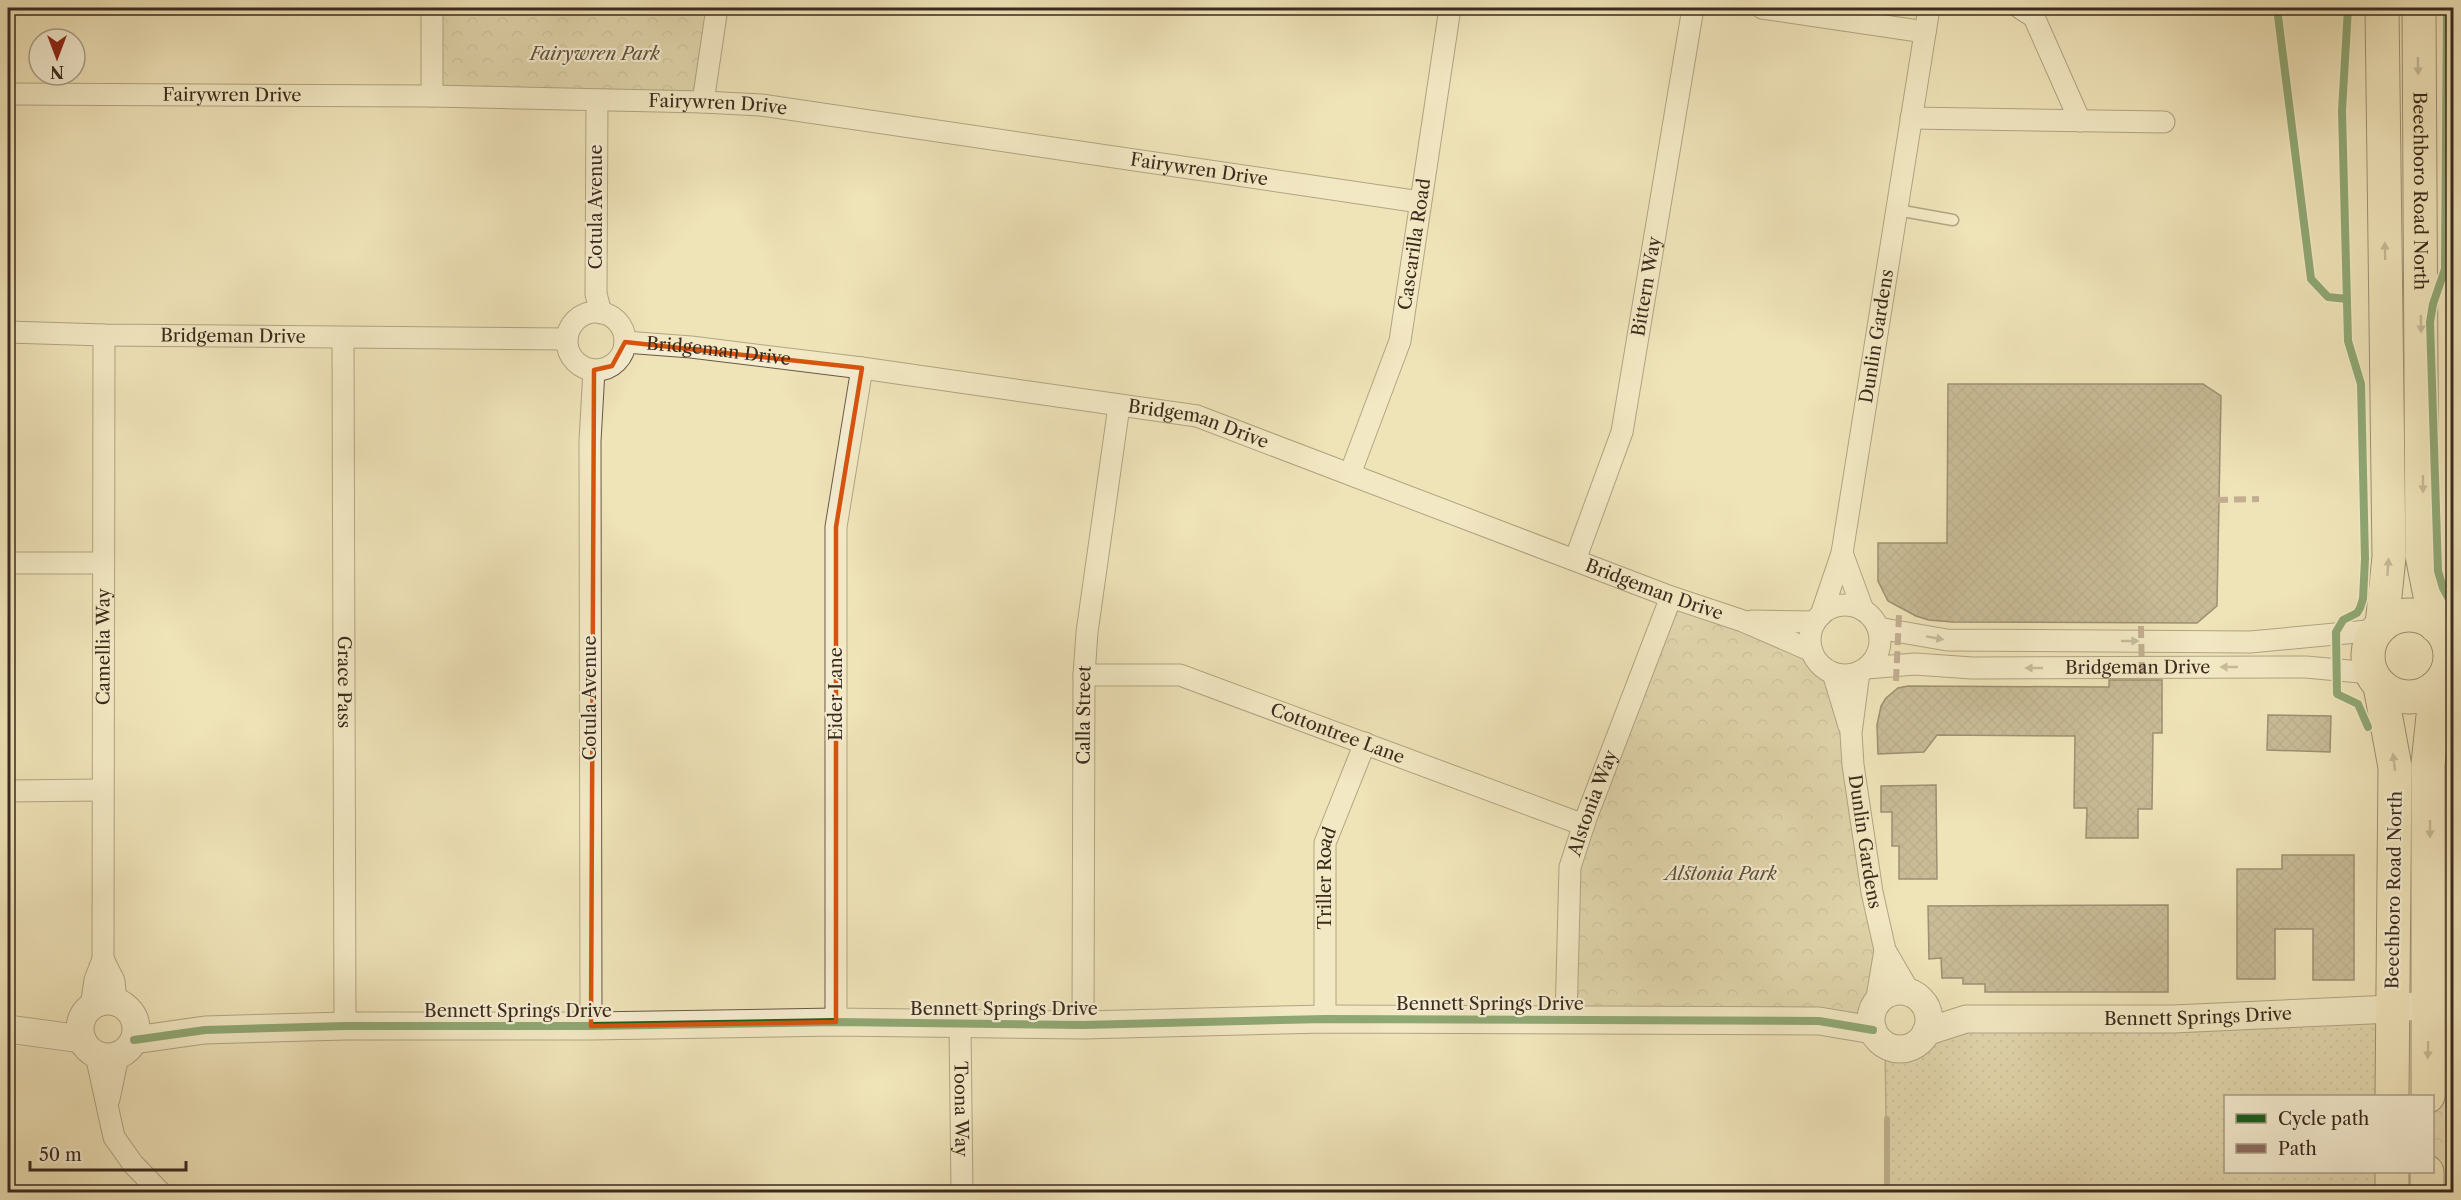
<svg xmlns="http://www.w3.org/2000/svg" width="2461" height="1200" viewBox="0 0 2461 1200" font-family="'Libre Caslon Text',serif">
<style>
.grass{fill:url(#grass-dots);stroke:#86775e;stroke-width:1.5}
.park{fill:url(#park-crowns);stroke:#86775e;stroke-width:1.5}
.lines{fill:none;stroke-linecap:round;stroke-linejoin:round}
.stream{stroke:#82735b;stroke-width:6}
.building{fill:url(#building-cross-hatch);stroke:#3b2a1e;stroke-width:1.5}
.service-casing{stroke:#685844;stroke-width:13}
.minor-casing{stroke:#685844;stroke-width:23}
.tertiary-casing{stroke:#685844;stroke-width:29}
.primary-casing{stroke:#3b2a1e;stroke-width:35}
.service{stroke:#f5edd1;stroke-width:10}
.minor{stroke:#f5edd1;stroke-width:21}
.tertiary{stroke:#f5edd1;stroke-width:27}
.primary{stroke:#efe3b8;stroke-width:33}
.quiet{stroke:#8d6e63;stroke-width:6;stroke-dasharray:12 6;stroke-linecap:butt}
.cycleway-casing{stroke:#f5edd1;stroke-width:11}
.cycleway{stroke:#1b5e20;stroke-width:8}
.oneway{fill:#95866b}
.oneway2{fill:#988c78}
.marked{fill:none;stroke:#d7540e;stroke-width:4.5;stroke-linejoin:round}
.labels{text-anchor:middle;stroke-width:4.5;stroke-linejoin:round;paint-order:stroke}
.park-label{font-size:18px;font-style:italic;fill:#60503e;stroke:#f5edd1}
.street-label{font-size:18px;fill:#3b2a1e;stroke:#f5edd1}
</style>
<defs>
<pattern id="grass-dots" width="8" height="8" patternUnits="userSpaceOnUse" patternTransform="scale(1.5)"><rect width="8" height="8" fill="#d0c49e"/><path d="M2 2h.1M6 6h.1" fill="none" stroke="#aa9f80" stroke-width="1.8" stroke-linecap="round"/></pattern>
<pattern id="park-crowns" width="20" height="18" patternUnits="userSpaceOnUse" patternTransform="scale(1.5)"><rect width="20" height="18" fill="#d0c49e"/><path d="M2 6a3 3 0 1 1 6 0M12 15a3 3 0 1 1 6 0" fill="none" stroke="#aa9f80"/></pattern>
<pattern id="building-cross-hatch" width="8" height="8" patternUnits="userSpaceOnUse" patternTransform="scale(1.5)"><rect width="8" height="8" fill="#998a6e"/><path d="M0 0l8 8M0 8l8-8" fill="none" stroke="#7e715a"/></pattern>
</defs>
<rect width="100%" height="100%" fill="#efe3b8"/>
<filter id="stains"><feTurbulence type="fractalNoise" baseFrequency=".00333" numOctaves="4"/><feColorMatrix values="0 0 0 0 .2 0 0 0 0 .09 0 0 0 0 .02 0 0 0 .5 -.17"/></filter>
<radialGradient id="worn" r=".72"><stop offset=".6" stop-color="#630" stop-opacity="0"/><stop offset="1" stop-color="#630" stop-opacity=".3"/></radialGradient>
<path class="grass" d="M2392,1009V1096H2226V1172H2392V1192H1887L1885,1044C1902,1051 1915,1047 1926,1032Z"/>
<path class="park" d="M432,8H717L703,102L432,96Z
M1671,597L1812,651L1817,661L1833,673L1885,950L1872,1012L1819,1021L1566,1019L1570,867Z
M2453,673V1192H2427L2432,1172L2430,782Z"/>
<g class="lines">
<path class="stream" d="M1887,1119V1192"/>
</g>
<path class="building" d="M1948,384H2203L2221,396L2217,606L2197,623L1953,622L1929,620L1916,616L1888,601L1878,581V543H1947Z
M2109,680H2162V733H2153L2152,809H2138V838H2086L2087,808H2074L2075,736L1937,735L1924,752L1878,754L1877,725L1881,706L1886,698L1898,688L1908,686L2109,687Z
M2268,715L2331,716L2330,752L2267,750Z
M1936,785L1937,879H1899V846H1892V812H1881V786Z
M2282,855H2354V980H2313V929H2275V979H2237V869H2282Z
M2168,905V992H1985V984H1963V978H1942L1941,958L1929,959L1928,906Z"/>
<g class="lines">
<defs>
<path id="service" d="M1897,210L1953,220"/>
<g id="minor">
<path d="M432,8V96"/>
<path d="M1762,8L1925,32"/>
<path d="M2020,8L2034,17L2080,121"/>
<path id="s1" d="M8,94L432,96L703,102L761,105L1420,202"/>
<path d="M597,101L596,294L601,313"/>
<path d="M703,102L717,8"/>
<path d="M1911,118L2164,122"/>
<circle cx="596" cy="341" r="29"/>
<path id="s2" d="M8,332L104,335L567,339"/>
<path id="s3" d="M343,338L345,1026"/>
<path id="s4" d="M625,342L691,347L862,368L1197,416L1671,597L1743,621L1812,651"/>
<path id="s5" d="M1350,474L1400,341L1450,8"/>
<path d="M1842,553L1863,610"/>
<path id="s6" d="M1575,560L1622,432L1693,8"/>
<path d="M8,563H103"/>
<circle cx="1845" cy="640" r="35"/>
<path id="s7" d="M1821,615L1842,553L1929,8"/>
<path d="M1752,621L1815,622"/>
<path d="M1878,628L1947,640L2250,642L2378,630"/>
<path id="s8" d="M1866,668L1915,664L1972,668L2306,667L2371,673"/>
<path id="s9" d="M1859,672L1851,733L1853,765L1872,892L1885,950L1910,993"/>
<path d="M1833,673L1849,726"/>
<path id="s10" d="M1084,675H1180L1584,825"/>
<path d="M2445,675L2454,673"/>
<path d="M8,791L102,790"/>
<path d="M103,959L114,981L116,1002"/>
<path d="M1876,1003L1885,950"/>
<path id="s11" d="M91,1007L95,980L103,959L104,335"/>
<path id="s12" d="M1325,1019V843L1365,743"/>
<path id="s13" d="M1566,1019L1570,867L1586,818L1671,597"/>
<path d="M836,1022V527L862,368"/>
<path id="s14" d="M960,1025L962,1192"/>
<path id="s15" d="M1083,1025L1084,675L1087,632L1119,406"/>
<path d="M591,1026L590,441L594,370"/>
<path d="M96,1055L114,1137L133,1164L160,1192"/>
<path d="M109,1099L118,1056"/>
</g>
<g id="tertiary">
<circle cx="1900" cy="1020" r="29"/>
<circle cx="108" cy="1029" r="28"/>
<path d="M8,1029L82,1039"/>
<path id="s16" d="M1926,1032L1966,1019H2173L2392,1009L2429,1004"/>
<path d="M134,1040L205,1030L345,1026H591L836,1022L1083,1025L1325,1019L1819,1021L1873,1030"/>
</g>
<g id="primary">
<path d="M2382,8L2389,557L2382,625"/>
<path id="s17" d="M2419,8L2422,555L2436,626"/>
<circle cx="2409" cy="656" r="41"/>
<path d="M2380,686L2395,767L2392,1096"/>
<path d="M2428,1096V764L2436,687"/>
<path d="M2392,1172V1192"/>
<path d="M2427,1192V1172"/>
</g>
</defs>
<use href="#service" class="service-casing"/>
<use href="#minor" class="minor-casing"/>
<use href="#tertiary" class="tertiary-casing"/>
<use href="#primary" class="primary-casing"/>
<use href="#service" class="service"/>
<use href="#minor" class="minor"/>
<use href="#tertiary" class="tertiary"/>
<use href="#primary" class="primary"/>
<path class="quiet" d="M2216,500L2259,499
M2141,626L2142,678
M1896,681L1899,615"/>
<defs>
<path id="cycleway" d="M2277,8L2311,279L2328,297L2347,299
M2348,8L2342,111L2348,341L2361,384L2365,559L2363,599L2360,608L2357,613L2343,620L2336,632L2337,694L2358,704L2368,727
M2447,8L2445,269L2433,304L2430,322L2438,571L2443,588L2454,608
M134,1040L205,1030L345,1026H591L836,1022L1083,1025L1325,1019L1819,1021L1873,1030"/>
</defs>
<use href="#cycleway" class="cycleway-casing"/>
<use href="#cycleway" class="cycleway"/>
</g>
<defs><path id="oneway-solid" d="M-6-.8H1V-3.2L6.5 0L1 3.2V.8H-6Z" transform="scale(1.5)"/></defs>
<g class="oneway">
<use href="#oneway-solid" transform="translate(2418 66) rotate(89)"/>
<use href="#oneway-solid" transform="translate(2385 251) rotate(-91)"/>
<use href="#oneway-solid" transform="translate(2421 324) rotate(89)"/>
<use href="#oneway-solid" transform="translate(2423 484) rotate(90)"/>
<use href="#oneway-solid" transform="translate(2388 567) rotate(-86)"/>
<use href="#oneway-solid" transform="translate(2394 762) rotate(-97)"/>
<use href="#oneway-solid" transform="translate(2430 829) rotate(90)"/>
<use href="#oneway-solid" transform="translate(2428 1050) rotate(91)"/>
</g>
<g class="oneway2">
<use href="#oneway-solid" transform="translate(1935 638) rotate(10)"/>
<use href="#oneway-solid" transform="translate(2130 641)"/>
<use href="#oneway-solid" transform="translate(2229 667) rotate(180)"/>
<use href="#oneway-solid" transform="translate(2034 668) rotate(180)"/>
</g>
<path d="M0 0H2461V1200H0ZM625,342L862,368L836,527V1022L591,1026L594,370L612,366Z" fill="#efe3b8" fill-opacity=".55" fill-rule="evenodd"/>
<path class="marked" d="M625,342L862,368L836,527V1022L591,1026L594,370L612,366Z"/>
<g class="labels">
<g class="park-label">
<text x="595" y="60">Fairywren Park</text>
<text x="1721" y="880">Alstonia Park</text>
</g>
<g class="street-label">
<text dy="6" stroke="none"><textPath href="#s1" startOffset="224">Fairywren Drive</textPath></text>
<text dy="6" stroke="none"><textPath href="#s1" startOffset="710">Fairywren Drive</textPath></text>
<text dy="6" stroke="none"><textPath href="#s1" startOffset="1196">Fairywren Drive</textPath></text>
<text dy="6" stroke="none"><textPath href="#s17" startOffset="183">Beechboro Road North</textPath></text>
<text transform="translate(596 207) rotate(-90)" y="6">Cotula Avenue</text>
<text dy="6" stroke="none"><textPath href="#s5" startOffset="240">Cascarilla Road</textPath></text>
<text dy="6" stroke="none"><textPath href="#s6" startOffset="284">Bittern Way</textPath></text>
<text dy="6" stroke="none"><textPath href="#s7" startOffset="285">Dunlin Gardens</textPath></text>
<text dy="6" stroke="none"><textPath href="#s2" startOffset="225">Bridgeman Drive</textPath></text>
<text dy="6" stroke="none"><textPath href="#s4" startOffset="94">Bridgeman Drive</textPath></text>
<text dy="6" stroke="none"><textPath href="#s4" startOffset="580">Bridgeman Drive</textPath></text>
<text dy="6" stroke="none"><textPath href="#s4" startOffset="1066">Bridgeman Drive</textPath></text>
<text dy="6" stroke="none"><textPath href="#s11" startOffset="362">Camellia Way</textPath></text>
<text dy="6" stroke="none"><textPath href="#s8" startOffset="272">Bridgeman Drive</textPath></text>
<text dy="6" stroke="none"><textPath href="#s3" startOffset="344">Grace Pass</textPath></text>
<text transform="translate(836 694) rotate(-90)" y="6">Eider Lane</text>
<text transform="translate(590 698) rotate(-90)" y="6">Cotula Avenue</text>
<text dy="6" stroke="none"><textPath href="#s15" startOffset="310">Calla Street</textPath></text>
<text dy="6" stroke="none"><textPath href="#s10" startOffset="264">Cottontree Lane</textPath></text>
<text dy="6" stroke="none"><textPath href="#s13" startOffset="220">Alstonia Way</textPath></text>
<text dy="6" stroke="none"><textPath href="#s9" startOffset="171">Dunlin Gardens</textPath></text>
<text dy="6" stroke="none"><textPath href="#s12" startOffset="141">Triller Road</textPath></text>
<text transform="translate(2394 890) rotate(-89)" y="6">Beechboro Road North</text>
<text x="1490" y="1010">Bennett Springs Drive</text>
<text x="1004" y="1015">Bennett Springs Drive</text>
<text x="518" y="1017">Bennett Springs Drive</text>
<text dy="6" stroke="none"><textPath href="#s16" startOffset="274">Bennett Springs Drive</textPath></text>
<text dy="6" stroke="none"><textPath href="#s14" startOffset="84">Toona Way</textPath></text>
</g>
</g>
<rect width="2461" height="1200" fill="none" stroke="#efe3b8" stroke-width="30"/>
<rect x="9" y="9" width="2443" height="1182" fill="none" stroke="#3b2a1e" stroke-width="3"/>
<rect x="15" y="15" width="2431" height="1170" fill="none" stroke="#3b2a1e" stroke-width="1.5"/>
<rect x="2224" y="1095" width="210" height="78" fill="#f5edd1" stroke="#ab9f89" stroke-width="1.5"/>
<rect x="2236" y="1114" width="30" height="9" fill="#1b5e20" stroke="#ab9f89" stroke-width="1.5"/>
<text x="2278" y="1125" font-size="18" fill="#3b2a1e">Cycle path</text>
<rect x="2236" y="1144" width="30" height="9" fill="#8d6e63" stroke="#ab9f89" stroke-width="1.5"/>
<text x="2278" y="1155" font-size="18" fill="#3b2a1e">Path</text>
<g transform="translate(57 57) rotate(180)"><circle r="28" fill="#f5edd1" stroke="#ab9f89" stroke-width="1.5"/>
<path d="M0-4.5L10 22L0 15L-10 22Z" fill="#8f2418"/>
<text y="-9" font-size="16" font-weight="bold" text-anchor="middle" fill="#3b2a1e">N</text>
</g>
<path d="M30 1161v9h156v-9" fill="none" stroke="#3b2a1e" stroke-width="3"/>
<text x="39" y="1161" font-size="18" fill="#3b2a1e" stroke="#f5edd1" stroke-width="4.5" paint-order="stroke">50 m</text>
<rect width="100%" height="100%" filter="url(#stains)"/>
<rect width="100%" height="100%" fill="url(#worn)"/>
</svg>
